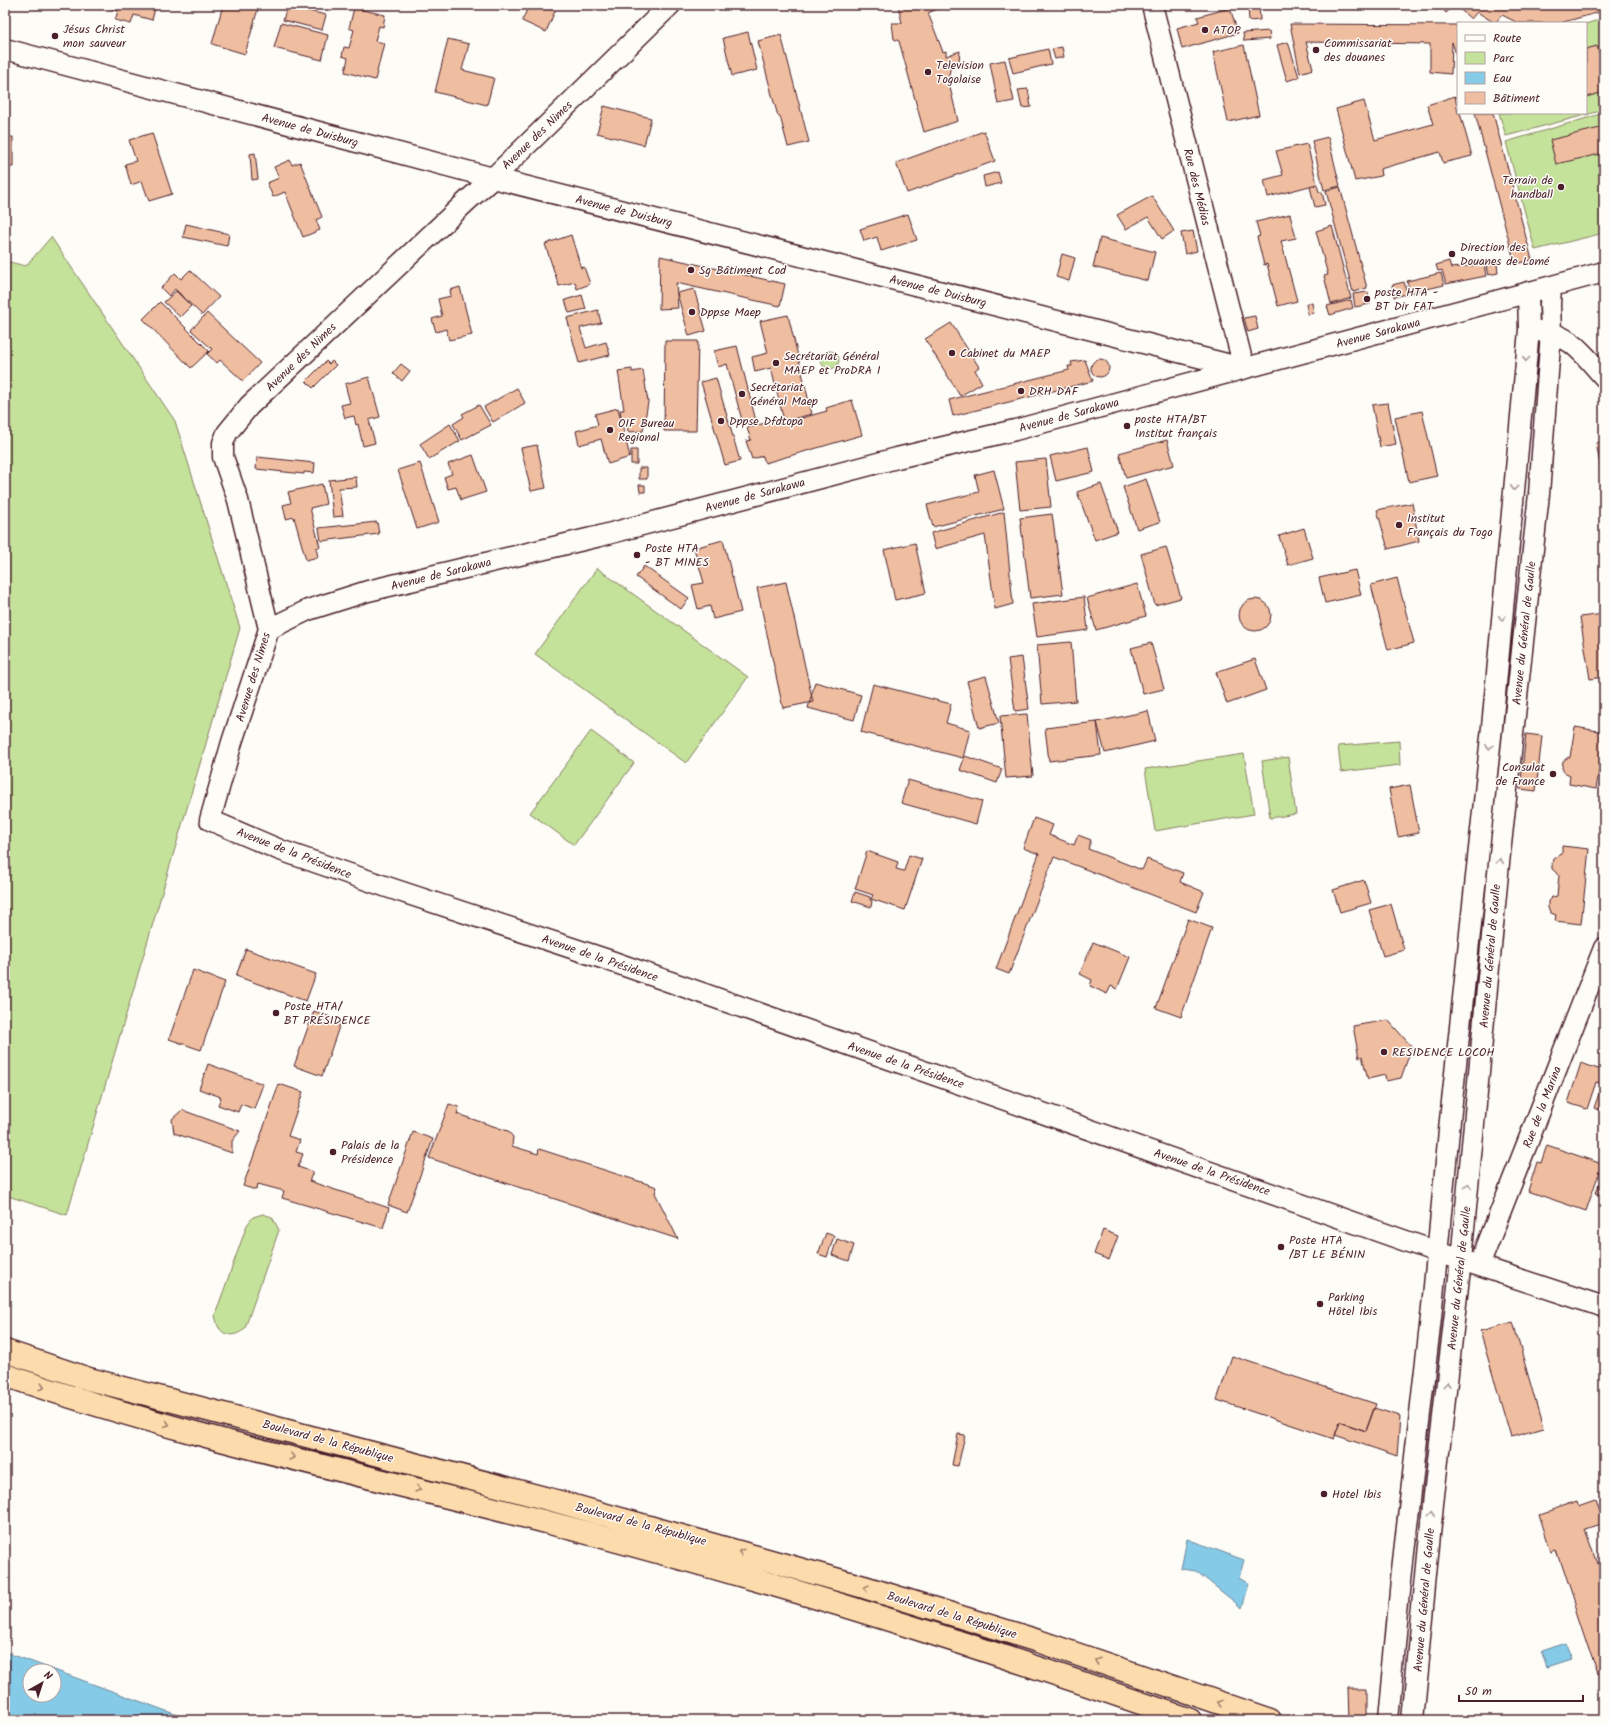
<svg xmlns="http://www.w3.org/2000/svg" width="1609" height="1725" viewBox="0 0 1609 1725" font-family="Kalam,sans-serif">
<style>
.green{fill:#c4e29a;stroke:#878062}
.water{fill:#85cae6;stroke:#6d869b;fill-rule:evenodd}
.building{fill:#efbea0;stroke:#4a1f2b}
.lines{fill:none;stroke-linecap:round;stroke-linejoin:round}
.minor-casing{stroke:#4a1f2b;stroke-width:23}
.highway-casing{stroke:#4a1f2b;stroke-width:25}
.minor{stroke:#fdfcf7;stroke-width:20}
.highway{stroke:#fcdcac;stroke-width:22}
.oneway{stroke:#ac999b}
.oneway2{stroke:#a37e6c}
.poi-dot{fill:#4a1f2b;stroke:#fdfcf7;stroke-width:1.5}
.labels{text-anchor:middle;stroke-width:3;stroke-linejoin:round;paint-order:stroke}
.poi-label{font-size:12px;fill:#4a1f2b;stroke:#fdfcf7;text-anchor:start}
.street-label{font-size:12px;fill:#4a1f2b;stroke:#fdfcf7}
</style>
<rect width="100%" height="100%" fill="#fdfcf7"/>
<filter id="ink" filterUnits="userSpaceOnUse"><feTurbulence type="fractalNoise" baseFrequency=".025" numOctaves="2"/><feDisplacementMap in="SourceGraphic" scale="8" xChannelSelector="R" yChannelSelector="G"/><feConvolveMatrix kernelMatrix="1 2 1 2 8 2 1 2 1" color-interpolation-filters="sRGB"/></filter>
<g filter="url(#ink)">
<path class="green" d="M1604,18V110L1506,136L1499,113H1586V24Z
M1604,113V233L1535,250L1506,142Z
M51,237L175,421L240,628L67,1215L5,1195V261L26,266Z
M821 360a9 9 0 1 1 18 0a9 9 0 1 1-18 0Z
M597,568L748,677L686,763L535,654Z
M591,731L634,763L574,845L530,813Z
M1399,741L1400,765L1341,772L1338,746Z
M1244,754L1254,814L1155,831L1145,769Z
M1288,757L1296,814L1270,818L1262,761Z
M263,1214L272,1217L279,1230L245,1328C238,1336 226,1338 219,1328C217,1325 216,1319 215,1315L247,1225L253,1217Z"/>
<path class="water" d="M1187,1539L1244,1560L1239,1578L1249,1584L1242,1608L1196,1571L1181,1569Z
M1565,1644L1572,1661L1547,1669L1541,1652Z
M5,1652L191,1720H5ZM30,1671H54V1695H30Z"/>
<path class="building" d="M100,5H156L152,20L134,15L131,24L115,20L118,11Z
M223,5H259L245,54L212,44Z
M529,5H542L555,11L546,32L522,21Z
M898,5H941L942,7L928,13L943,52L946,51V56L960,51L959,62L951,66L948,79L958,121L924,132L899,41L894,39L892,23H902Z
M1248,5H1259L1260,20L1249,21Z
M1439,5H1516L1550,8L1560,5H1604V11L1560,23H1518L1502,15L1495,23L1477,12L1471,19L1455,5L1446,13Z
M287,6L326,15L322,30L283,20Z
M354,8L385,15L383,27L379,26L375,41L384,43L375,80L345,72L348,58L342,56L344,47L349,48L354,30L349,28Z
M1230,8L1238,33L1182,49L1177,28L1199,22L1197,17Z
M281,23L328,35L322,60L274,48Z
M1290,24L1458,25V60L1452,42L1451,74L1430,72V44L1306,42L1313,69L1300,73Z
M1269,31L1270,39L1244,41L1243,33Z
M748,32L757,70L732,76L723,38Z
M781,35L809,142L788,147L780,116H778L772,95L758,41Z
M448,39L469,44L462,70L494,78L487,105L435,92Z
M1288,42L1299,77L1287,81L1277,45Z
M1244,45L1259,115L1228,122L1213,52Z
M1597,46L1604,72V92L1586,97V49Z
M1062,47L1064,57L1055,59L1052,49Z
M1048,49L1051,64L1013,73L1009,58Z
M1005,60L1014,101L998,104L990,63Z
M1028,89L1031,107L1022,108L1018,90Z
M1455,96L1458,113H1460L1472,156L1443,163L1440,152L1380,169L1381,176L1355,181L1336,109L1364,101L1375,140L1433,124L1427,105Z
M604,106L651,118L644,145L597,133Z
M1475,113H1493L1532,260L1515,264Z
M1604,127V153L1556,164L1550,140Z
M984,131L995,161L907,193L896,163Z
M152,133L172,194L149,201L142,181L131,185L125,164L136,161L129,140Z
M5,137H13V167H5Z
M1328,137L1340,186L1324,190L1312,141Z
M1307,144L1317,184L1268,197L1264,180L1283,175L1276,151Z
M255,153L258,179L252,180L250,154Z
M290,160L292,165L300,162L322,217L316,220L320,230L303,237L285,192L273,197L267,183L279,178L274,167Z
M998,172L1001,183L985,187L983,176Z
M1317,185L1319,192H1322L1325,205L1315,207L1310,187Z
M1340,187L1367,288L1353,292L1326,191Z
M1152,196L1174,231L1162,239L1148,217L1126,229L1117,215Z
M908,214L917,240L881,251L877,237L864,241L860,229Z
M1290,214L1296,238L1281,241L1297,301L1278,306L1267,264L1264,265L1257,237L1260,236L1256,222Z
M186,224L229,234L227,246L183,237Z
M1332,226L1351,298L1331,304L1324,276L1328,275L1316,231Z
M1193,231L1197,251L1185,254L1181,233Z
M571,235L581,268L584,267L590,284L577,289L575,282L559,286L545,244Z
M1100,238L1155,252L1148,281L1093,267Z
M1062,254L1075,258L1069,281L1056,277Z
M660,256L785,284L780,306L676,283L678,308L659,309Z
M1449,261L1451,268L1484,264L1486,276L1446,284L1442,270L1438,271L1436,265Z
M1497,264L1498,273L1488,275L1486,266Z
M190,270L219,297L202,315L175,289L169,296L161,288L175,273L181,279Z
M1441,273L1444,285L1410,293L1407,281Z
M1404,282L1407,294L1394,297L1392,285Z
M460,287L472,335L449,340L446,329L436,332L432,319L442,316L438,299L451,296L450,290Z
M694,289L706,331L689,336L677,293Z
M176,291L191,306L180,317L164,302Z
M1368,292L1370,304L1355,307L1353,294Z
M582,295L586,309L569,313L565,300Z
M1351,300L1353,308L1330,315L1327,306Z
M160,302L209,351L191,368L143,319Z
M1312,303L1314,313L1308,314L1306,304Z
M598,310L601,323L580,328L586,348L606,342L610,355L579,363L567,318Z
M207,313L260,363L243,381L220,360L217,363L207,354L212,349L191,330Z
M788,315L812,414L784,421L771,368L755,372L752,357L768,353L760,321Z
M1255,316L1258,329L1248,332L1244,318Z
M951,323L979,367L975,370L982,383L960,396L925,339Z
M665,341H698L696,431H664Z
M737,346L756,421L743,424L727,364L718,367L714,351Z
M1091 368a9 9 0 1 1 18 0a9 9 0 1 1-18 0Z
M1085,360L1093,381L953,416L949,400L1069,370L1068,366H1072L1071,362Z
M326,361L329,364L332,361L336,365L313,388L306,381Z
M401,364L410,371L402,381L393,373Z
M632,369V372L643,370L648,402L643,431L628,432L627,423H622L620,410H624L618,371Z
M369,377L380,417L369,420L375,443L363,446L358,424L356,425L354,416L345,418L341,405L350,403L345,384Z
M716,378L740,461L725,465L701,382Z
M517,388L525,403L493,422L484,407Z
M852,400L862,435L765,463L763,456L752,459L746,441L751,440L747,428L776,420L777,425L827,411L826,408Z
M1388,403L1396,444L1380,447L1372,405Z
M479,405L491,425L462,440L453,424L464,417L462,414Z
M618,408L630,457L608,464L601,439L579,445L576,431L598,425L595,414Z
M1422,411L1437,476L1409,482L1395,417Z
M450,424L460,441L429,459L420,444Z
M1167,440L1174,465L1126,478L1119,453Z
M1604,441V485L1596,443Z
M537,445L546,488L531,491L521,448Z
M1088,447L1094,472L1056,481L1050,456Z
M631,450H637V464H631Z
M473,455L486,492L461,500L456,487L448,489L444,477L452,474L448,464Z
M257,457L315,463L314,473L304,472V474L256,469Z
M1046,459L1051,507L1020,510L1015,462Z
M420,463L439,522L417,529L398,470Z
M639,468H647V479H639Z
M994,470L1004,509L933,527L927,505L979,492L975,475Z
M356,477L357,487L339,488L343,516L333,517L329,480Z
M1146,479L1160,522L1137,529L1123,487Z
M322,484L326,504L310,508L320,547L316,548L318,557L306,560L294,517L286,519L283,505L291,503L288,492Z
M1101,484L1118,532L1095,540L1077,492Z
M639,485H645V492H640Z
M1412,503L1419,541L1388,549L1377,510Z
M1004,512L1013,604L995,609L985,535L935,549L931,533Z
M1052,514L1063,594L1030,598L1020,518Z
M377,522L379,534L321,541L319,528Z
M1304,528L1313,558L1288,565L1279,536Z
M723,540L741,612L713,619L710,606L698,609L692,585L704,583L694,548Z
M915,543L926,593L895,600L884,550Z
M1166,547L1181,598L1155,605L1141,554Z
M644,566L689,598L681,609L636,577Z
M1355,570L1361,595L1325,603L1319,578Z
M1397,578L1414,643L1388,650L1371,585Z
M786,582L813,702L783,708L757,588Z
M1137,584L1146,616L1096,630L1087,598Z
M1084,597L1088,630L1037,637L1032,604Z
M1239 615a16 16 0 1 1 32 0a16 16 0 1 1-32 0Z
M1604,614V677L1590,679L1580,617Z
M1071,642L1076,701L1042,704L1037,645Z
M1151,643L1164,689L1143,694L1131,648Z
M1022,657L1029,709L1015,711L1008,659Z
M1255,659L1266,690L1227,704L1216,672Z
M986,676L999,723L979,728L967,681Z
M815,682L861,695L854,720L808,708Z
M873,684L951,704L946,723L970,730L963,758L861,732Z
M1148,711L1155,741L1105,753L1097,722Z
M1027,714L1033,776L1006,778L1000,716Z
M1097,722L1101,755L1049,761L1045,728Z
M1575,727L1604,732V743L1596,789L1569,784L1570,775L1564,772L1562,768L1563,761L1567,758L1570,757Z
M1526,734L1542,736L1536,791L1520,789Z
M965,756L1002,769L997,783L960,770Z
M908,780L982,801L976,824L901,803Z
M1410,785L1419,833L1398,837L1389,789Z
M1034,818L1053,825L1049,835L1074,845L1078,835L1091,840L1088,849L1142,870L1147,859L1183,873L1180,882L1204,892L1196,912L1054,857L1009,974L996,969L1039,854L1023,848Z
M1562,846L1589,849L1581,924L1555,921L1556,915L1551,913L1548,908V901L1552,897L1557,896L1559,875L1552,869V864L1553,859L1562,854Z
M867,851L898,862L896,869L904,871L909,855L922,859L905,910L871,899L873,895L855,889Z
M1364,880L1371,903L1340,912L1333,890Z
M855,892L870,897V900L872,901L871,907L852,901Z
M1391,904L1404,950L1383,956L1369,910Z
M1188,919L1212,928L1181,1017L1156,1008Z
M1093,942L1130,957L1117,989L1111,986L1107,994L1090,986L1092,980L1080,974Z
M246,949L316,974L306,1001L236,976Z
M193,970L225,982L201,1050L169,1039Z
M314,1011L341,1021L322,1076L294,1066Z
M1388,1020L1412,1047L1401,1078L1386,1081L1385,1075L1368,1079L1362,1056L1359,1058L1353,1026Z
M1581,1063L1604,1071V1084L1596,1082L1587,1109L1568,1103Z
M208,1064L263,1084L254,1109L241,1104L238,1112L218,1105L221,1097L199,1089Z
M279,1084L303,1092L288,1136L300,1140L296,1152L303,1154L298,1167L313,1172L309,1181L389,1208L383,1228L282,1198L284,1191L258,1184L256,1190L243,1186Z
M1602,1085H1604V1112L1594,1108Z
M449,1104L459,1107L457,1114L508,1131L513,1137L512,1146L538,1154L539,1149L657,1187L655,1193L678,1239L429,1158Z
M182,1110L240,1131L232,1141V1153L174,1133L172,1119Z
M413,1132L433,1139L407,1212L388,1205Z
M1547,1145L1602,1164L1586,1211L1528,1191L1537,1162L1541,1163Z
M1604,1169V1196L1596,1193Z
M1103,1230L1118,1236L1109,1260L1094,1254Z
M826,1233L834,1236L827,1257L818,1254Z
M837,1239L854,1245L849,1261L832,1255Z
M1513,1322L1543,1428L1511,1437L1480,1331Z
M1232,1356L1376,1404L1366,1431L1340,1422L1334,1439L1217,1400Z
M1374,1408L1400,1416L1397,1456L1335,1435L1340,1422L1366,1431Z
M958,1434L965,1435L958,1466L952,1465Z
M1595,1499L1599,1511L1604,1509V1523L1586,1529L1598,1564L1604,1562V1674L1598,1676L1556,1550L1551,1552L1539,1514L1577,1501L1578,1505Z
M1348,1689H1366V1719H1349Z"/>
<g class="lines">
<defs>
<path id="minor" d="M670,5L493,178L468,200L249,406L227,433L223,443V457L238,500L269,629L232,742L210,820L280,850L390,888L608,960L1437,1252L1604,1307
M1152,5L1244,368
M5,49L493,178L1242,368
M1539,331C1571,334 1584,355 1604,377
M269,629L308,610L368,591L600,536L897,458L1015,430L1604,272
M1479,1266L1604,948
M1388,1720L1402,1570L1431,1317L1450,1120L1492,727L1529,330L1528,292
M1412,1720L1433,1504L1461,1260L1499,863L1539,494L1551,332L1550,305L1551,287"/>
<path id="highway" d="M5,1351L89,1379L556,1501L864,1587L1038,1641L1270,1720
M5,1375C183,1437 368,1475 550,1523C680,1557 809,1594 937,1635C1022,1662 1106,1691 1190,1720"/>
</defs>
<use href="#minor" class="minor-casing"/>
<use href="#highway" class="highway-casing"/>
<use href="#minor" class="minor"/>
<use href="#highway" class="highway"/>
</g>
<defs><path id="oneway-chevron" d="M-2-3.5L2.5 0L-2 3.5" fill="none" stroke-width="1.6" stroke-linecap="round" stroke-linejoin="round"/></defs>
<g class="oneway">
<use href="#oneway-chevron" transform="translate(1526 359) rotate(95)"/>
<use href="#oneway-chevron" transform="translate(1514 488) rotate(95)"/>
<use href="#oneway-chevron" transform="translate(1502 618) rotate(95)"/>
<use href="#oneway-chevron" transform="translate(1489 747) rotate(96)"/>
<use href="#oneway-chevron" transform="translate(1500 861) rotate(-84)"/>
<use href="#oneway-chevron" transform="translate(1468 1186) rotate(-85)"/>
<use href="#oneway-chevron" transform="translate(1447 1385) rotate(-83)"/>
<use href="#oneway-chevron" transform="translate(1432 1514) rotate(-85)"/>
</g>
<g class="oneway2">
<use href="#oneway-chevron" transform="translate(42 1387) rotate(18)"/>
<use href="#oneway-chevron" transform="translate(167 1424) rotate(16)"/>
<use href="#oneway-chevron" transform="translate(292 1457) rotate(14)"/>
<use href="#oneway-chevron" transform="translate(418 1489) rotate(14)"/>
<use href="#oneway-chevron" transform="translate(741 1552) rotate(-164)"/>
<use href="#oneway-chevron" transform="translate(866 1588) rotate(-163)"/>
<use href="#oneway-chevron" transform="translate(1097 1661) rotate(-161)"/>
<use href="#oneway-chevron" transform="translate(1220 1703) rotate(-161)"/>
</g>
</g>
<g class="poi-dot">
<circle cx="1205" cy="30" r="4"/>
<circle cx="55" cy="36" r="4"/>
<circle cx="1316" cy="50" r="4"/>
<circle cx="928" cy="72" r="4"/>
<circle cx="1561" cy="187" r="4"/>
<circle cx="1452" cy="254" r="4"/>
<circle cx="691" cy="270" r="4"/>
<circle cx="1367" cy="299" r="4"/>
<circle cx="692" cy="312" r="4"/>
<circle cx="952" cy="353" r="4"/>
<circle cx="776" cy="363" r="4"/>
<circle cx="1021" cy="391" r="4"/>
<circle cx="742" cy="394" r="4"/>
<circle cx="721" cy="421" r="4"/>
<circle cx="1127" cy="426" r="4"/>
<circle cx="610" cy="430" r="4"/>
<circle cx="1399" cy="525" r="4"/>
<circle cx="637" cy="555" r="4"/>
<circle cx="1553" cy="774" r="4"/>
<circle cx="276" cy="1013" r="4"/>
<circle cx="1384" cy="1052" r="4"/>
<circle cx="333" cy="1152" r="4"/>
<circle cx="1281" cy="1247" r="4"/>
<circle cx="1320" cy="1304" r="4"/>
<circle cx="1324" cy="1494" r="4"/>
</g>
<g class="labels">
<g class="poi-label">
<text x="63" y="33">Jésus Christ<tspan x="63" dy="14">mon sauveur</tspan></text>
<text x="1213" y="34">ATOP</text>
<text x="1324" y="47">Commissariat<tspan x="1324" dy="14">des douanes</tspan></text>
<text x="936" y="69">Television<tspan x="936" dy="14">Togolaise</tspan></text>
<text x="1553" y="184" text-anchor="end">Terrain de<tspan x="1553" dy="14">handball</tspan></text>
<text x="1460" y="251">Direction des<tspan x="1460" dy="14">Douanes de Lomé</tspan></text>
<text x="699" y="274">Sg Bâtiment Cod</text>
<text x="1375" y="296">poste HTA -<tspan x="1375" dy="14">BT Dir FAT</tspan></text>
<text x="700" y="316">Dppse Maep</text>
<text x="960" y="357">Cabinet du MAEP</text>
<text x="784" y="360">Secrétariat Général<tspan x="784" dy="14">MAEP et ProDRA I</tspan></text>
<text x="750" y="391">Secrétariat<tspan x="750" dy="14">Général Maep</tspan></text>
<text x="1029" y="395">DRH DAF</text>
<text x="1135" y="423">poste HTA/BT<tspan x="1135" dy="14">Institut français</tspan></text>
<text x="729" y="425">Dppse Dfdtopa</text>
<text x="618" y="427">OIF Bureau<tspan x="618" dy="14">Regional</tspan></text>
<text x="1407" y="522">Institut<tspan x="1407" dy="14">Français du Togo</tspan></text>
<text x="645" y="552">Poste HTA<tspan x="645" dy="14">- BT MINES</tspan></text>
<text x="1545" y="771" text-anchor="end">Consulat<tspan x="1545" dy="14">de France</tspan></text>
<text x="284" y="1010">Poste HTA/<tspan x="284" dy="14">BT PRÉSIDENCE</tspan></text>
<text x="1392" y="1056">RESIDENCE LOCOH</text>
<text x="341" y="1149">Palais de la<tspan x="341" dy="14">Présidence</tspan></text>
<text x="1289" y="1244">Poste HTA<tspan x="1289" dy="14">/BT LE BÉNIN</tspan></text>
<text x="1328" y="1301">Parking<tspan x="1328" dy="14">Hôtel Ibis</tspan></text>
<text x="1332" y="1498">Hotel Ibis</text>
</g>
<g class="street-label">
<text transform="translate(310 130) rotate(15)" y="4">Avenue de Duisburg</text>
<text transform="translate(537 135) rotate(-44)" y="4">Avenue des Nimes</text>
<text transform="translate(1197 187) rotate(76)" y="4">Rue des Médias</text>
<text transform="translate(624 211) rotate(14)" y="4">Avenue de Duisburg</text>
<text transform="translate(938 291) rotate(14)" y="4">Avenue de Duisburg</text>
<text transform="translate(1378 333) rotate(-15)" y="4">Avenue Sarakawa</text>
<text transform="translate(301 357) rotate(-44)" y="4">Avenue des Nimes</text>
<text transform="translate(1069 415) rotate(-15)" y="4">Avenue de Sarakawa</text>
<text transform="translate(755 495) rotate(-15)" y="4">Avenue de Sarakawa</text>
<text transform="translate(441 574) rotate(-14)" y="4">Avenue de Sarakawa</text>
<text transform="translate(1524 633) rotate(-84)" y="4">Avenue du Général de Gaulle</text>
<text transform="translate(253 677) rotate(-73)" y="4">Avenue des Nimes</text>
<text transform="translate(294 853) rotate(21)" y="4">Avenue de la Présidence</text>
<text transform="translate(1490 956) rotate(-85)" y="4">Avenue du Général de Gaulle</text>
<text transform="translate(600 958) rotate(19)" y="4">Avenue de la Présidence</text>
<text transform="translate(906 1065) rotate(19)" y="4">Avenue de la Présidence</text>
<text transform="translate(1542 1107) rotate(-69)" y="4">Rue de la Marina</text>
<text transform="translate(1212 1172) rotate(19)" y="4">Avenue de la Présidence</text>
<text transform="translate(1459 1278) rotate(-84)" y="4">Avenue du Général de Gaulle</text>
<text transform="translate(328 1441) rotate(15)" y="4">Boulevard de la République</text>
<text transform="translate(641 1524) rotate(15)" y="4">Boulevard de la République</text>
<text transform="translate(1424 1600) rotate(-85)" y="4">Avenue du Général de Gaulle</text>
<text transform="translate(952 1615) rotate(17)" y="4">Boulevard de la République</text>
</g>
</g>
<rect width="1609" height="1725" fill="none" stroke="#fdfcf7" stroke-width="20"/>
<rect x="10" y="10" width="1589" height="1705" fill="none" stroke="#4a1f2b" stroke-width="1.5" filter="url(#ink)"/>
<rect x="1457" y="22" width="130" height="92" fill="#fdfcf7" stroke="#b5a4a5"/>
<rect x="1465" y="35" width="20" height="6" fill="#fdfcf7" stroke="#b5a4a5"/>
<text x="1493" y="42" font-size="12" fill="#4a1f2b">Route</text>
<rect x="1465" y="52" width="20" height="12" fill="#c4e29a" stroke="#b5a4a5"/>
<text x="1493" y="62" font-size="12" fill="#4a1f2b">Parc</text>
<rect x="1465" y="72" width="20" height="12" fill="#85cae6" stroke="#b5a4a5"/>
<text x="1493" y="82" font-size="12" fill="#4a1f2b">Eau</text>
<rect x="1465" y="92" width="20" height="12" fill="#efbea0" stroke="#b5a4a5"/>
<text x="1493" y="102" font-size="12" fill="#4a1f2b">Bâtiment</text>
<g transform="translate(42 1683) rotate(39)"><circle r="19" fill="#fdfcf7" stroke="#b5a4a5"/>
<path d="M0-3L7 15L0 10L-7 15Z" fill="#4a1f2b"/>
<text y="-6" font-size="11" font-weight="bold" text-anchor="middle" fill="#4a1f2b">N</text>
</g>
<path d="M1459 1695v6h124v-6" fill="none" stroke="#4a1f2b" stroke-width="2"/>
<text x="1465" y="1695" font-size="12" fill="#4a1f2b" stroke="#fdfcf7" stroke-width="3" paint-order="stroke">50 m</text>
</svg>
